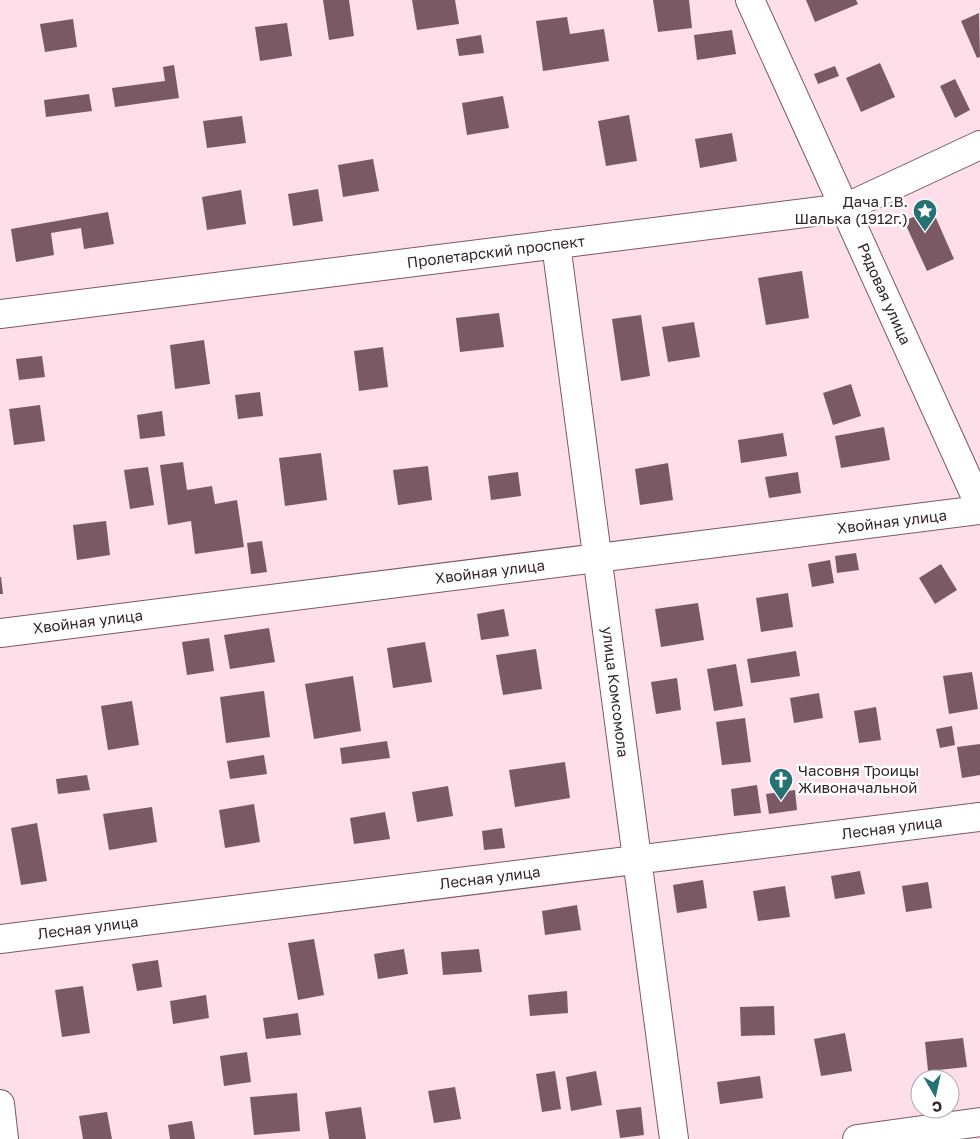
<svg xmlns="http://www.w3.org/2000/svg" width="980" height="1139" viewBox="0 0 980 1139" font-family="'Golos Text',sans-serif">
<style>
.building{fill:#7a5964}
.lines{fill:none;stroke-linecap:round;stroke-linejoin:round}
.minor-casing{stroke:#7a5964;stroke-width:30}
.minor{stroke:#fff;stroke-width:28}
.labels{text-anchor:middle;stroke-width:5;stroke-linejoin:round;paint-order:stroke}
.poi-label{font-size:15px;fill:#34262b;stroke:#fff;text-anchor:end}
.street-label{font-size:15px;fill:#34262b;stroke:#fff}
</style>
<rect width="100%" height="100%" fill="#fedee8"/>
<path class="building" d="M323,0H349L354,36L329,40Z
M412,0H455L459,24L417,30Z
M653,0H689L692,28L658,32Z
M806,0H856L858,4L815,22Z
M979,13L980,57L977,58L961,21Z
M567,17L570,34L604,29L609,61L543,71L536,21Z
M73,19L77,47L45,52L40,24Z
M287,23L292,56L260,61L255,27Z
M732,30L736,54L697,60L694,35Z
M481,35L484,53L459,56L456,39Z
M880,63L895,97L861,112L846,78Z
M174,65L179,98L115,107L112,88L165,81L163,67Z
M835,66L839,76L818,84L814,74Z
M955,79L970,110L955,118L940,86Z
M89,94L92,111L46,117L44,100Z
M503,96L509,128L467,135L462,103Z
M629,115L637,161L606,166L598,121Z
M242,116L246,143L207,148L203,121Z
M732,133L737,161L700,168L695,139Z
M373,159L379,191L343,197L338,165Z
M318,189L323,221L293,226L288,194Z
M241,190L246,224L207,230L202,197Z
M932,209L954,259L927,271L904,221Z
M108,212L114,244L84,249L81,228L51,233L54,255L16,262L11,229Z
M802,271L809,318L766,325L758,278Z
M499,313L504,347L460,352L456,318Z
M641,315L650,376L621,381L612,319Z
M694,322L700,357L668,362L662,327Z
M204,340L210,384L175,389L170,345Z
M383,347L388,387L359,391L354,351Z
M42,356L45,377L19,380L16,359Z
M851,384L861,416L833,425L823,393Z
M260,392L263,416L238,419L235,395Z
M40,405L45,441L14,445L9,409Z
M162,411L165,436L140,439L137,415Z
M884,427L890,460L841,468L835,436Z
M783,433L787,456L741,463L738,440Z
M321,453L327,500L285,506L279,458Z
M183,462L187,490L212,486L215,504L237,500L244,547L195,554L191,521L168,525L160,465Z
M668,463L673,500L640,505L635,469Z
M428,466L432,500L398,505L393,470Z
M148,467L154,505L130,509L124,470Z
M518,472L521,496L491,500L488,476Z
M798,472L801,493L769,498L765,477Z
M106,521L110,555L77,560L73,525Z
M262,541L267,572L251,574L247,543Z
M856,553L859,570L837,573L835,556Z
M830,560L834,583L812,587L808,564Z
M941,564L957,590L935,604L919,578Z
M0,577H1L3,594H0Z
M788,593L793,627L761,632L756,598Z
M698,603L704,640L661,647L655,609Z
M504,609L509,636L481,640L477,614Z
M269,628L275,662L230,669L224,635Z
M209,638L214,671L187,675L182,642Z
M425,642L432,682L393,688L387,648Z
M536,649L542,689L503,695L496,655Z
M796,651L800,676L751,683L747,659Z
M736,664L743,706L714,711L707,669Z
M972,672L978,709L949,714L943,676Z
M353,676L361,731L314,739L305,684Z
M677,678L681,710L656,714L651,682Z
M264,691L270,737L226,743L220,697Z
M819,693L823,718L794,723L790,698Z
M132,701L139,745L108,750L101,706Z
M876,707L881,740L859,743L854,711Z
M745,718L751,762L722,765L716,722Z
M952,726L955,745L940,748L936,729Z
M387,741L390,758L342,764L340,748Z
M980,744V775L962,778L957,747Z
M264,755L267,774L230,779L227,761Z
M565,762L570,798L515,807L509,770Z
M87,775L90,790L58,794L56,779Z
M757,785L761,813L734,816L731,789Z
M448,786L453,816L417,822L412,792Z
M795,790L797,810L769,814L766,794Z
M254,804L260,842L225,848L219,810Z
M152,807L157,842L109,850L103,814Z
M385,812L390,839L354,844L350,818Z
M37,823L47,881L21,885L11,828Z
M502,828L505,848L484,850L482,831Z
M860,871L865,894L835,899L831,876Z
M703,880L707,908L677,913L673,885Z
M928,882L932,908L906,912L902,886Z
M785,886L790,917L758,921L753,891Z
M577,905L581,930L545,935L542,911Z
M314,939L324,995L298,1000L288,943Z
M404,949L408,974L378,979L374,954Z
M479,949L482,972L443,975L441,952Z
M158,960L162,987L137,991L132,964Z
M83,986L90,1033L62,1037L55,990Z
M567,991L568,1013L530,1016L528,995Z
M206,995L209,1018L173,1024L170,1001Z
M774,1006L775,1035L741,1036L740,1007Z
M298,1013L301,1035L266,1039L263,1018Z
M845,1033L852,1071L821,1076L814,1039Z
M963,1038L967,1067L928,1071L925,1042Z
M247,1052L251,1082L224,1086L220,1056Z
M555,1071L561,1109L542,1112L536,1074Z
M596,1071L602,1105L571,1111L566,1077Z
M760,1076L763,1098L720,1104L717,1082Z
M455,1087L461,1119L434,1123L428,1091Z
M297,1093L300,1131L254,1135L250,1097Z
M361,1107L366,1139H329L325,1112Z
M641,1107L644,1135L620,1138L616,1110Z
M107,1112L112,1139H83L79,1116Z
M192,1121L195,1139H170L168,1125Z"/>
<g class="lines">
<defs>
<path id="minor" d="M750,0L980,506
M556,244L674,1139
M0,314L845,208L980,145
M0,633L980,510
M0,939L980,817
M0,1104L4,1139
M857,1139L980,1122"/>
</defs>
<use href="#minor" class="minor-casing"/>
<use href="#minor" class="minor"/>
</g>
<defs>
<symbol id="sight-pin" viewBox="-11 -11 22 30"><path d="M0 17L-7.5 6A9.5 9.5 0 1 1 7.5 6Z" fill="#267174" stroke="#fff"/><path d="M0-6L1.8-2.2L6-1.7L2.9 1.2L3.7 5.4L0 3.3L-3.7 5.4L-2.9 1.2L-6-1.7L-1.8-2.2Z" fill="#fff"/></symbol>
<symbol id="church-pin" viewBox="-11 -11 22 30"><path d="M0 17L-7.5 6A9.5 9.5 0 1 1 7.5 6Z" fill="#267174" stroke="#fff"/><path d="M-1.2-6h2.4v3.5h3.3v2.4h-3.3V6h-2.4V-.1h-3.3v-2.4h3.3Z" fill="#fff"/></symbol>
</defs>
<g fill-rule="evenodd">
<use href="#sight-pin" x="911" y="197" width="28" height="38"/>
<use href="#church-pin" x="767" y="766" width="28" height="38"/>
</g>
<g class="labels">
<g class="poi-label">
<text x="908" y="207">Дача Г.В.<tspan x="908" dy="17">Шалька (1912г.)</tspan></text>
<text x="798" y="776" text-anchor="start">Часовня Троицы<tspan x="798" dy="17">Живоначальной</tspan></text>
</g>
<g class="street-label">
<text transform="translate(496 252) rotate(-7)" y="5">Пролетарский проспект</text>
<text transform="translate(884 294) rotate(66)" y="5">Рядовая улица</text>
<text transform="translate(892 522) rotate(-7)" y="5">Хвойная улица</text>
<text transform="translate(490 572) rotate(-7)" y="5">Хвойная улица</text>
<text transform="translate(88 622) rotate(-7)" y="5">Хвойная улица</text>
<text transform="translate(615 692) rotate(83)" y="5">улица Комсомола</text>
<text transform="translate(892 828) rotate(-7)" y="5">Лесная улица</text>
<text transform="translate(490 878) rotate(-7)" y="5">Лесная улица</text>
<text transform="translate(88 928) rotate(-7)" y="5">Лесная улица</text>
</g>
</g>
<g transform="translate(935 1094) rotate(171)"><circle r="24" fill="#ffffff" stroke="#aea8aa"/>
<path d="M0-4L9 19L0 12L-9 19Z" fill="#267174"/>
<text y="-8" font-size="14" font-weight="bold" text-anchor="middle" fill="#34262b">С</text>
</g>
</svg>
